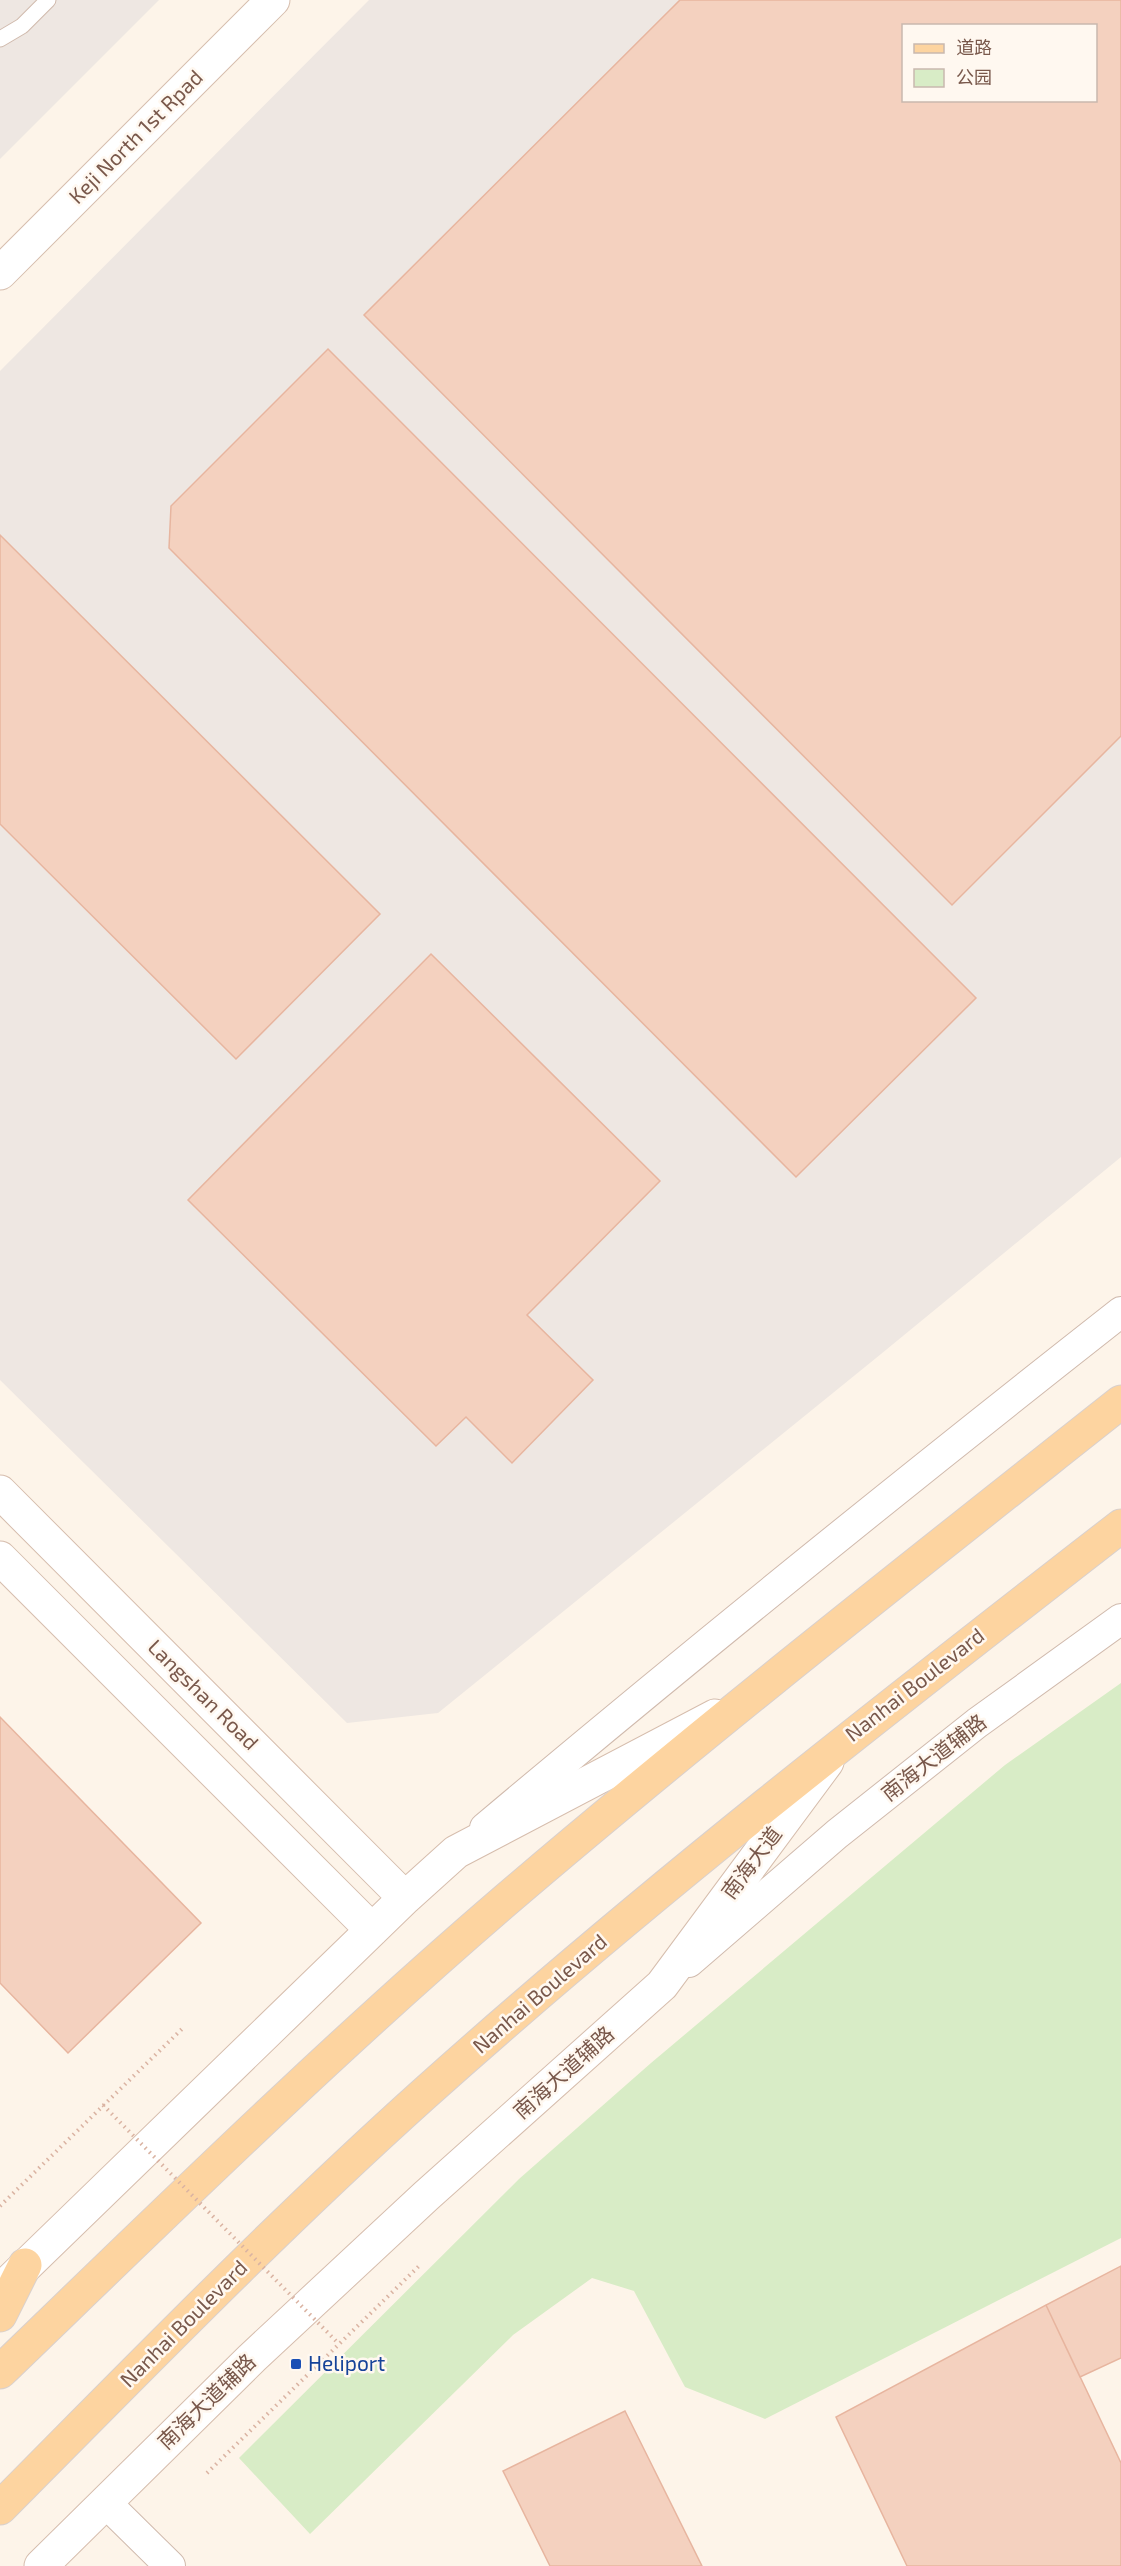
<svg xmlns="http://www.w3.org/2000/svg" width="1121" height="2566" viewBox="0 0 1121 2566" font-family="'Exo 2','Noto Sans SC',sans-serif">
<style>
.industrial{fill:#eee7e2;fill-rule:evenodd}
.green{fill:#d8ecc6}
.building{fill:#f4d1bf;stroke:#e7b59f;stroke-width:1.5;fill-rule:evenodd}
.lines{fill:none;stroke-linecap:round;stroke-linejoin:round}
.lane-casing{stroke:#d0baad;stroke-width:17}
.street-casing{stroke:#d0baad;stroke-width:32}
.secondary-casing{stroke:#d6bdad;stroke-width:35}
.primary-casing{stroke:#d9d0cd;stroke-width:35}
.path{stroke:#dab3a2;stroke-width:4;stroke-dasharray:1.5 4.5;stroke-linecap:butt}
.lane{stroke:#fff;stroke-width:15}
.street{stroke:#fff;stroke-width:30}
.secondary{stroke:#fff;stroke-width:33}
.primary{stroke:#fdd4a0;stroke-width:33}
.path-bridge{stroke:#dab3a2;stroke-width:4;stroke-dasharray:1.5 4.5;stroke-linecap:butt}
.transit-dot{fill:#1a4fb4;stroke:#fff8f0;stroke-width:2}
.labels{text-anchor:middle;stroke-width:5;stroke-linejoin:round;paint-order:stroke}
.street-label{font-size:21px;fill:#79584b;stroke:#fff8f0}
.transit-label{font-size:21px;fill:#164399;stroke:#fff8f0;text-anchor:start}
</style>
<rect width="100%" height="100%" fill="#fdf4e9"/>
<path class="industrial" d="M0,0H159L0,159Z
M369,0H1121V1157L881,1354L438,1713L347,1723L0,1380V371ZM904,26H1096V100H904Z"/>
<path class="green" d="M1121,1683V2238L765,2419L685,2387L634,2291L592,2278L513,2335L310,2534L239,2458L519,2179L651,2063L1005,1765Z"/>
<path class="building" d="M680,0H1121V736L952,905L364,315ZM904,26H1096V100H904Z
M328,349L976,998L796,1177L169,548L171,506Z
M0,535L380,914L236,1059L0,824Z
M431,954L660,1181L527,1315L593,1380L512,1463L466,1417L436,1446L188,1200Z
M0,1717L201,1923L68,2053L0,1983Z
M1121,2266V2358L1080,2377L1046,2305Z
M1046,2305L1121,2463V2566H907L836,2417Z
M625,2411L702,2566H550L503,2471Z"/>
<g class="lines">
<defs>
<path id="lane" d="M0,39L22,26L48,0"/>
<path id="street" d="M485,1828C694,1652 906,1481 1121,1312
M689,1962L837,1834L977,1723L1121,1619
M105,2502L170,2566"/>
<path id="secondary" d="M0,273L273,0
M0,1492L405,1898
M0,1558L372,1930
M6,2285L405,1898L456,1852L715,1716
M41,2566L252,2358L426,2196L662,1985L827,1762"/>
<path id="primary" d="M0,2315L25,2265
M0,2372C166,2212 331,2050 507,1899C707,1728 914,1566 1121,1402
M0,2508C139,2368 277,2226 424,2094C647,1894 884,1710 1121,1526"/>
</defs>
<use href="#lane" class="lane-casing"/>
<use href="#street" class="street-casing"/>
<use href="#secondary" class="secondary-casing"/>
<use href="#primary" class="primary-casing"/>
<path class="path" d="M0,2206L184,2027
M207,2473L419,2266"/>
<use href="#lane" class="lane"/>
<use href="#street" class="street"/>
<use href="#secondary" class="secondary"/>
<use href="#primary" class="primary"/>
<path class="path-bridge" d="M103,2105L339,2344"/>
</g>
<rect class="transit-dot" x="290" y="2358" width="12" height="12" rx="3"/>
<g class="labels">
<g class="street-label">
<text transform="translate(136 137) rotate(-45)" y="7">Keji North 1st Rpad</text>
<text transform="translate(915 1685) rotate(-38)" y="7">Nanhai Boulevard</text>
<text transform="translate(203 1695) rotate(45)" y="7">Langshan Road</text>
<text transform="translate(934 1758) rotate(-38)" y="7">南海大道辅路</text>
<text transform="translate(752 1863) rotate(-53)" y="7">南海大道</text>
<text transform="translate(540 1994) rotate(-41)" y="7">Nanhai Boulevard</text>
<text transform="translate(564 2073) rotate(-42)" y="7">南海大道辅路</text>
<text transform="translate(184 2324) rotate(-45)" y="7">Nanhai Boulevard</text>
<text transform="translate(207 2402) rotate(-44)" y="7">南海大道辅路</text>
</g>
<g class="transit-label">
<text x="308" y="2371">Heliport</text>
</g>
</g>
<rect x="902" y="24" width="195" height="78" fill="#fff8f0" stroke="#c9b8ae" stroke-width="1.5"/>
<rect x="914" y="44" width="30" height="9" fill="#fdd4a0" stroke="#c9b8ae" stroke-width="1.5"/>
<text x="956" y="54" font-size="18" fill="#79584b">道路</text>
<rect x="914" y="69" width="30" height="18" fill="#d8ecc6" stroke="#c9b8ae" stroke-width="1.5"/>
<text x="956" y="84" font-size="18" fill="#79584b">公园</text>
</svg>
